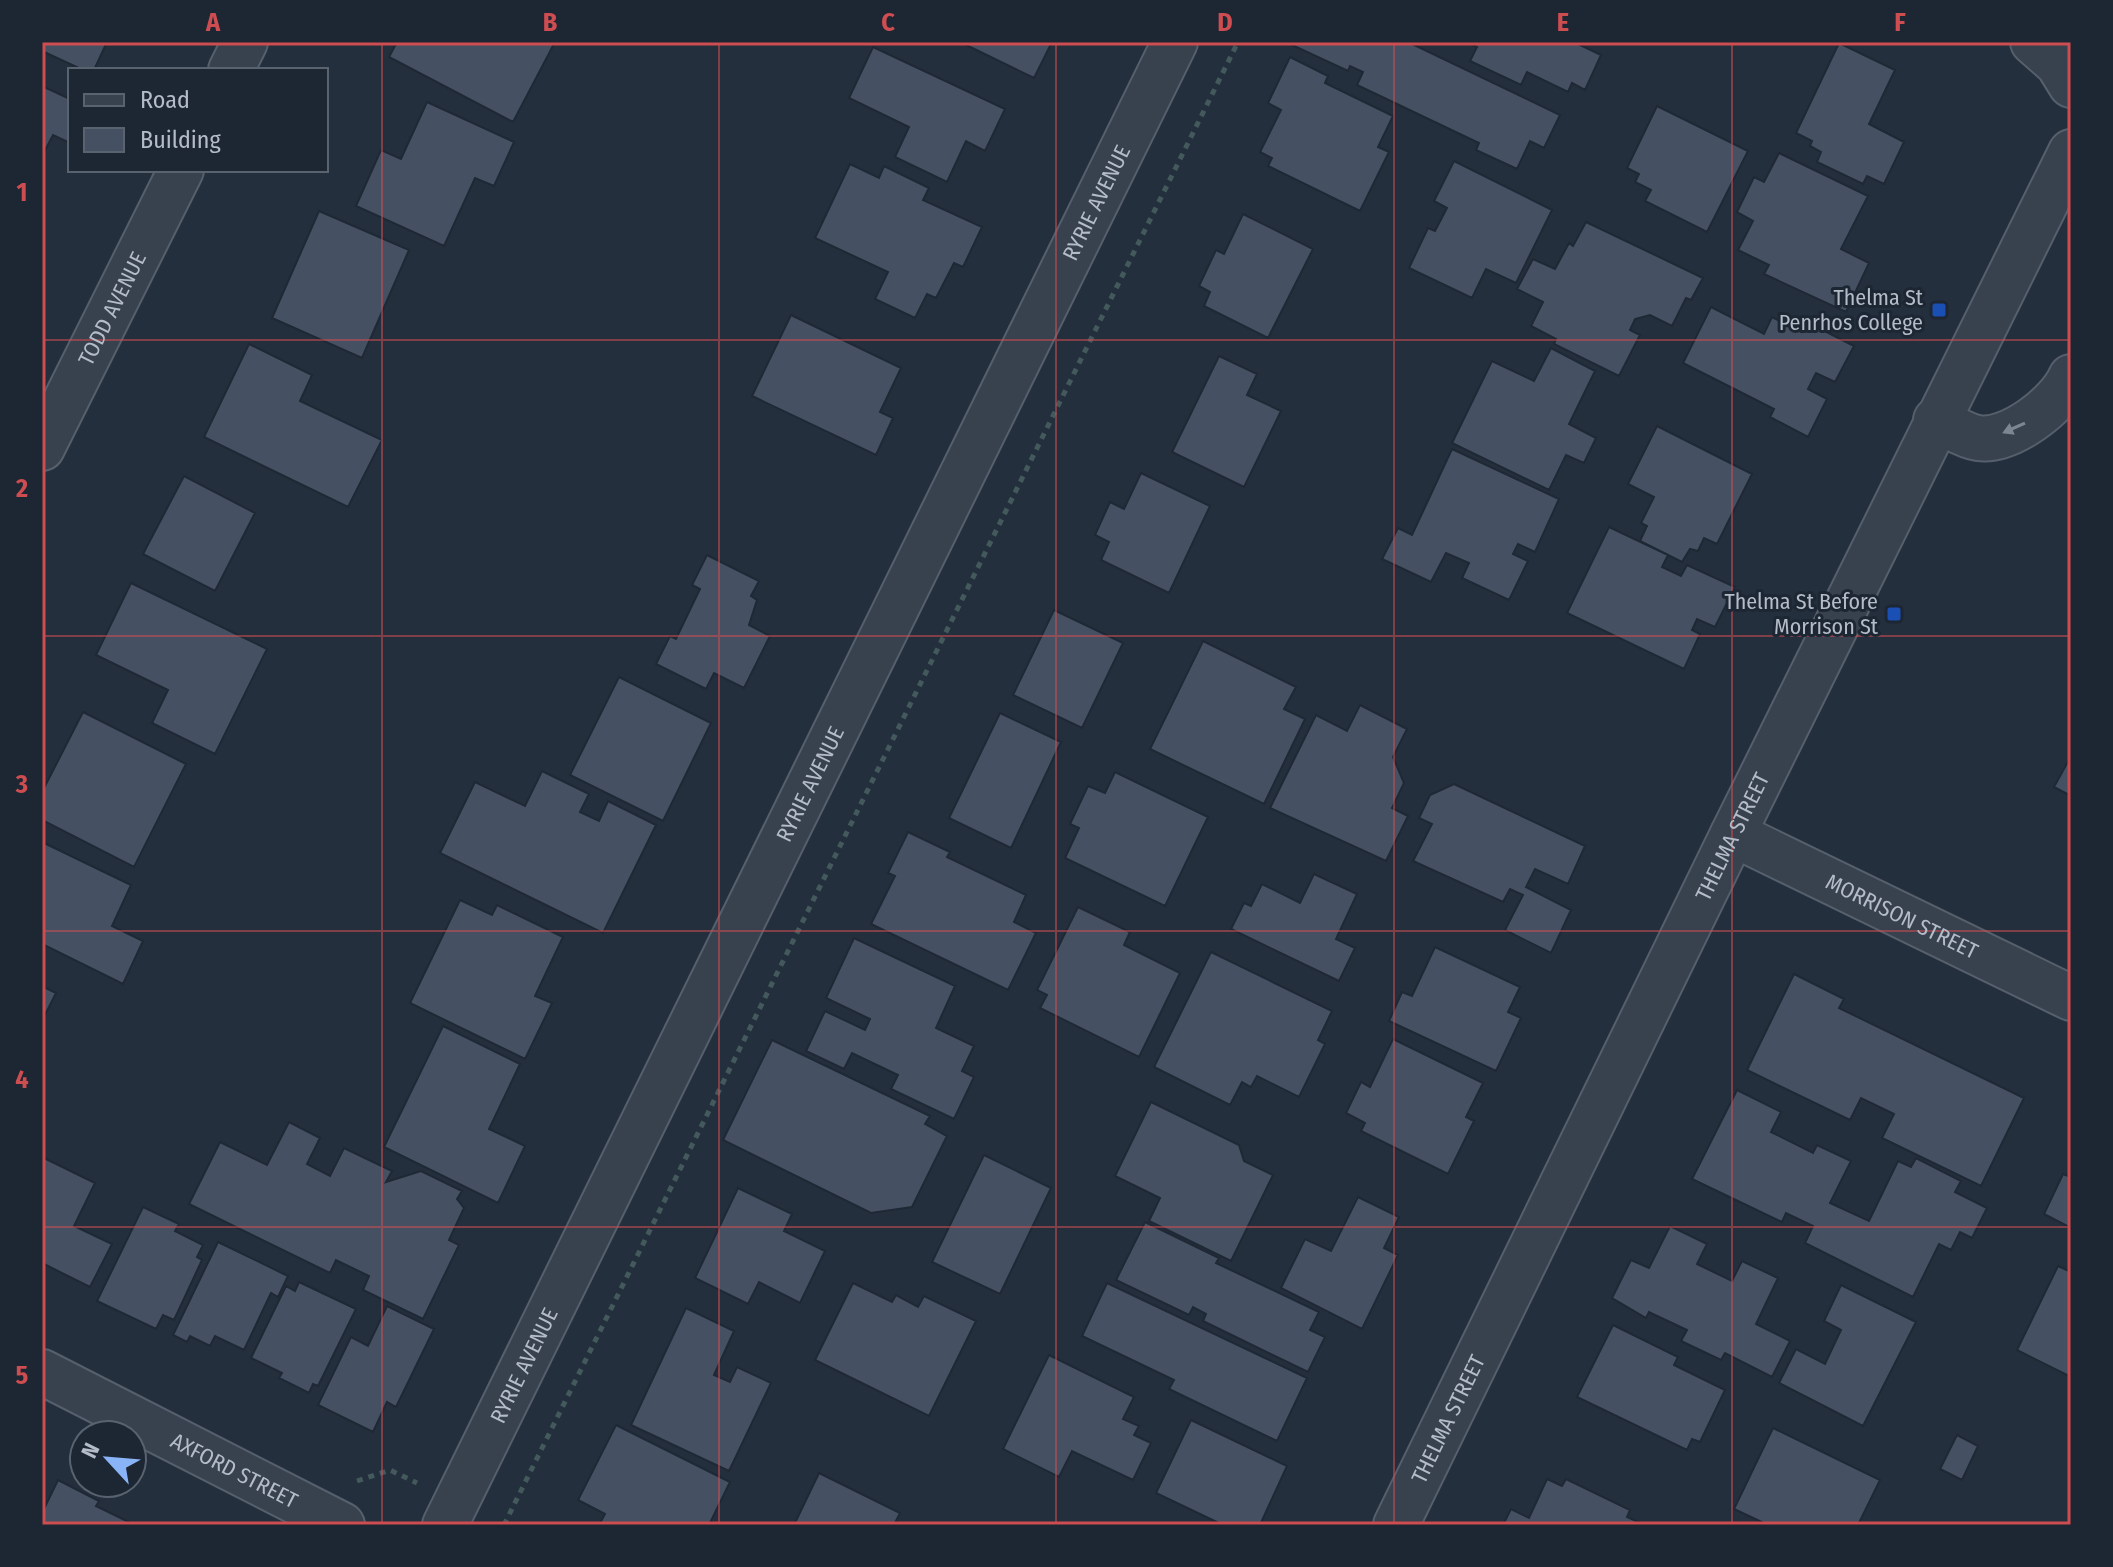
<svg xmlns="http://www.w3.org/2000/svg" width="2113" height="1567" viewBox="0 0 2113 1567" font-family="'Fira Sans Condensed',sans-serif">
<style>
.building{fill:#455162;stroke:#1f2835;stroke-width:2}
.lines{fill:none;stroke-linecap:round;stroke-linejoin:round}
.minor-casing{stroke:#565f6c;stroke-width:48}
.path{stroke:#44595c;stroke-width:5;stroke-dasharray:6 6;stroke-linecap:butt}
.minor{stroke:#38414e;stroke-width:44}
.oneway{fill:#7c8592}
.grid{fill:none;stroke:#ce4d50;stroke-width:2;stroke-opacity:0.55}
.transit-dot{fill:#1a4fb4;stroke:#1d2633;stroke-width:3}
.labels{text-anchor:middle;stroke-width:6;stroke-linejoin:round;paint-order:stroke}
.street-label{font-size:22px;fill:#b4bcc9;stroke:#1d2633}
.poi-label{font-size:22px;fill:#b4bcc9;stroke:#1d2633;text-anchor:end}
.neatline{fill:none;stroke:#ce4d50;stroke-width:3}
.grid-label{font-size:26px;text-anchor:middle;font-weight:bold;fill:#ce4d50}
</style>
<rect width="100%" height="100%" fill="#242f3e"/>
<path class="building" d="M42,42H107L94,70H83L42,51Z
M397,42H555L513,122L389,57Z
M960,42H1052L1034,78Z
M1294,42H1408L1560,115L1544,148L1530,141L1517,169L1476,150L1479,143L1357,85L1363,72L1350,66L1348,71L1292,45Z
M1467,42H1574L1601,55L1585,90L1572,83L1568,92L1527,72L1521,85L1470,61L1477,47Z
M1839,43L1895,70L1869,124L1904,142L1884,184L1867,176L1863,184L1817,162L1821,152L1810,146L1812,141L1796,133Z
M873,47L1005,109L985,151L966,141L947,182L895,157L909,127L849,98Z
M1290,57L1328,76L1325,83L1393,116L1378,147L1389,152L1360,211L1268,166L1272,158L1260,152L1281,110L1268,103Z
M42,86L70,99V143L53,135L42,156Z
M427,102L514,142L494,186L475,178L444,246L356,206L381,150L401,159Z
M1657,106L1748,151L1707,232L1645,201L1651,190L1635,182L1639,174L1627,168Z
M1779,153L1868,196L1841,249L1869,263L1846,312L1764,274L1769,265L1738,250L1753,221L1737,212L1754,177L1764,182Z
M1454,161L1552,210L1516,283L1486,269L1472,298L1409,268L1428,228L1435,231L1447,208L1434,201Z
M850,164L879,178L884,166L929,188L923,200L982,227L963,267L954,263L936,298L927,294L915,318L875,299L888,272L815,238Z
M319,211L409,250L362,358L272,318Z
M1243,214L1313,249L1268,338L1204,306L1210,292L1199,286L1216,250L1224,254Z
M1586,222L1703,278L1691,300L1686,298L1672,326L1650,315L1635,319L1630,330L1640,335L1619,376L1554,344L1556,339L1531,326L1543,302L1517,289L1533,259L1555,269L1569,243L1573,246Z
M1711,307L1764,334L1772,317L1801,332L1807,322L1854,346L1835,382L1816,373L1808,389L1827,399L1808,437L1770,417L1774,409L1683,363Z
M791,315L901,368L880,412L893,418L876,455L752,396Z
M249,344L312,375L300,401L382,440L348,507L204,437Z
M1551,348L1595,371L1569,424L1596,438L1584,463L1566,455L1549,490L1452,443L1492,361L1534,381Z
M1219,356L1257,374L1247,395L1281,411L1244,487L1172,452Z
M1657,426L1752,474L1717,544L1704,538L1698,551L1690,549L1682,562L1640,541L1647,526L1641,523L1654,497L1628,484Z
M1452,449L1559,499L1535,552L1518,544L1513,554L1528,561L1509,600L1462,578L1469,563L1446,553L1431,582L1382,559L1398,528L1412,535Z
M1141,473L1210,506L1169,593L1101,560L1109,542L1095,535L1110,502L1124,509Z
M184,476L255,513L215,591L143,554Z
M1609,527L1668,555L1662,567L1681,576L1687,565L1735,587L1715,627L1697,619L1692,630L1700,634L1684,669L1567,613Z
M707,555L759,581L751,596L757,600L749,625L770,636L744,688L714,673L706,689L656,664L670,636L676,639L700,589L692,585Z
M131,583L267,649L215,754L152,723L168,690L96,655Z
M1054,610L1123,643L1082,728L1013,695Z
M1203,641L1296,687L1284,709L1305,719L1264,804L1150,749Z
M619,677L711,723L663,821L570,775Z
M1360,705L1407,729L1393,757L1404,783L1392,808L1408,816L1386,861L1270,808L1316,715L1347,731Z
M83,712L186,764L134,867L42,820V792Z
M1000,713L1061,742L1011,848L949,818Z
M2071,756V796L2054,787Z
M542,771L589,794L580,812L599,821L608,801L656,825L603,933L440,853L475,782L525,806Z
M1115,772L1208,817L1165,906L1065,858L1079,828L1070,824L1088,786L1105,793Z
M1454,784L1585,846L1568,884L1535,869L1526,887L1571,910L1551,953L1505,930L1523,895L1510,889L1503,902L1413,861L1432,824L1419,818L1430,795Z
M908,832L950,852L947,857L1026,895L1014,922L1036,933L1008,990L871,924L895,876L888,873Z
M42,842L131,885L112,926L143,941L123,984L42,944Z
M1314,874L1357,894L1336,939L1355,948L1339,981L1231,929L1244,903L1251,906L1262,884L1300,903Z
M460,900L492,915L497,905L563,937L535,996L552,1003L525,1059L410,1003Z
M1078,907L1130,932L1124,945L1180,973L1139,1057L1040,1008L1047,995L1037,990Z
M854,938L955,986L936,1028L974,1046L962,1071L974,1077L954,1119L891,1089L898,1075L852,1053L844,1069L806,1051L825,1011L865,1030L870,1019L826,998Z
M1435,947L1520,987L1508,1012L1521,1018L1496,1071L1389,1021L1402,992L1412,996Z
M1211,952L1332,1011L1318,1040L1325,1044L1299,1097L1257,1076L1251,1087L1242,1082L1230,1105L1154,1067Z
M1794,974L1844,999L1839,1008L2024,1098L1981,1186L1882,1138L1894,1114L1861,1098L1850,1120L1747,1070Z
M42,986L56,993L42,1021Z
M443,1026L520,1064L489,1129L525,1146L498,1203L384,1147Z
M1393,1039L1483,1083L1466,1117L1474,1121L1448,1174L1361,1131L1365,1123L1346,1113L1361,1082L1370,1087Z
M772,1040L930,1116L925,1124L947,1136L912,1207L871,1213L723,1140Z
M1737,1090L1781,1112L1771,1132L1813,1153L1817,1145L1851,1161L1830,1203L1869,1221L1898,1161L1911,1167L1916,1158L1961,1181L1955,1192L1987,1208L1972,1238L1960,1232L1951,1250L1939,1244L1913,1297L1805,1243L1813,1226L1786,1213L1782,1222L1692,1179Z
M1151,1102L1239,1145L1244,1161L1273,1175L1231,1261L1149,1221L1160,1198L1115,1176Z
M289,1122L320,1138L307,1164L330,1176L344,1148L392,1171L386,1182L421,1171L462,1191L457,1199L464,1208L449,1240L459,1245L423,1319L363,1290L369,1276L336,1260L330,1273L189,1204L220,1142L267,1165Z
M984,1155L1051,1188L1000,1294L932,1262Z
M42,1157L95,1183L74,1226L112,1244L90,1287L42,1263Z
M2071,1170V1228L2044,1214L2063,1174L2068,1176Z
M738,1188L792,1214L784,1231L825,1251L800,1303L759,1282L748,1304L695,1278Z
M1358,1197L1399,1217L1384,1248L1398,1255L1362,1329L1281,1288L1305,1239L1331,1251Z
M143,1207L179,1224L175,1231L203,1245L197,1257L202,1260L174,1320L163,1315L156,1329L97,1301Z
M1145,1222L1219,1258L1216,1263L1319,1312L1310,1330L1325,1337L1308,1372L1203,1321L1206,1314L1193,1307L1189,1315L1116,1280Z
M1670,1226L1707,1244L1697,1264L1732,1281L1742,1261L1778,1278L1756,1324L1790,1341L1772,1377L1725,1353L1721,1360L1681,1341L1687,1330L1649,1312L1646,1318L1612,1298L1631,1260L1649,1268Z
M218,1242L288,1276L278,1297L271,1293L244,1350L215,1336L210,1346L190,1336L187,1342L173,1335Z
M2058,1266L2071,1272V1377L2017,1350Z
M299,1282L356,1309L318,1386L313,1384L309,1393L279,1378L282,1373L251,1358L286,1286L295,1291Z
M853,1283L892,1302L896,1295L918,1307L924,1296L976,1321L929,1416L815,1360Z
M1107,1283L1307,1378L1277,1441L1169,1389L1174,1380L1082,1336Z
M1841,1285L1916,1322L1863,1426L1779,1383L1796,1349L1825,1364L1841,1330L1824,1321Z
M387,1306L434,1329L396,1407L387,1402L373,1432L318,1405L351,1337L368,1346Z
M686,1308L734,1331L714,1375L730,1382L737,1367L771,1383L729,1471L631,1425Z
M1613,1325L1678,1357L1674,1365L1725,1390L1700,1442L1692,1439L1687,1450L1577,1397Z
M1049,1355L1134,1397L1123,1419L1139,1426L1134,1435L1151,1443L1133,1480L1072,1451L1059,1477L1003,1449Z
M1191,1420L1287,1466L1260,1525H1223L1156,1493Z
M616,1425L730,1482L709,1525H599L605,1514L578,1500Z
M1773,1428L1880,1480L1858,1525H1768L1734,1509Z
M1957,1435L1978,1446L1962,1480L1940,1469Z
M819,1473L900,1513L894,1525H794Z
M1547,1479L1562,1486L1566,1479L1630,1510L1627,1517L1643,1524L1503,1525L1511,1509L1529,1518Z
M58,1480L99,1501L96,1506L135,1525H42V1513Z"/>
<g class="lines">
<defs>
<g id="minor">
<path d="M2033,42L2058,64L2071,85"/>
<path d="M231,70L245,42"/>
<path d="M1936,420C1949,425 1964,436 1978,438C2009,443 2059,405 2071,377"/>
<path id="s1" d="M42,448L181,170"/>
<path id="s2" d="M1733,834L2071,998"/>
<path id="s3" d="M42,1372L342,1525"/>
<path id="s4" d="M445,1525L1175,42"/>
<path id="s5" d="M1396,1525L1733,834L2071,152"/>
</g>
</defs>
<use href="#minor" class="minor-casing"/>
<path class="path" d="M357,1481L390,1470L417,1483
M504,1525L1238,42"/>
<use href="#minor" class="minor"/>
</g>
<defs><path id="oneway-solid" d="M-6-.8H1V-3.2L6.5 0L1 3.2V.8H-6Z" transform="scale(2)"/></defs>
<use class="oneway" href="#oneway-solid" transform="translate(2014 428) rotate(156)"/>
<path class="grid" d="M382,42V1525M719,42V1525M1056,42V1525M1394,42V1525M1732,42V1525M42,340H2071M42,636H2071M42,931H2071M42,1227H2071"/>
<g class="transit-dot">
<rect x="1931" y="302" width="16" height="16" rx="4"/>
<rect x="1886" y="606" width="16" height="16" rx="4"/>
</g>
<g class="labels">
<g class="street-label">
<text dy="8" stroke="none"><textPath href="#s4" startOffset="1474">RYRIE AVENUE</textPath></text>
<text dy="8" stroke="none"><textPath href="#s1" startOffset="156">TODD AVENUE</textPath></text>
<text dy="8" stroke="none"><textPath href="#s4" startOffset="826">RYRIE AVENUE</textPath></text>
<text dy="8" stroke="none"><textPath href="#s5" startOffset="766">THELMA STREET</textPath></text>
<text dy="8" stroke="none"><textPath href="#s2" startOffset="188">MORRISON STREET</textPath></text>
<text dy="8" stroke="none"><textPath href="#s4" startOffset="178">RYRIE AVENUE</textPath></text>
<text dy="8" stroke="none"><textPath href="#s5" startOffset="118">THELMA STREET</textPath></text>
<text dy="8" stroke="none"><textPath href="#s3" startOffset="216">AXFORD STREET</textPath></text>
</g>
<g class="poi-label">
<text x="1923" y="305">Thelma St<tspan x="1923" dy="25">Penrhos College</tspan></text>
<text x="1878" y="609">Thelma St Before<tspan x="1878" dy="25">Morrison St</tspan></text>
</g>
</g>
<rect width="2113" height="1567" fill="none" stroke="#1d2633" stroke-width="88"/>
<rect x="68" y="68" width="260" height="104" fill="#1d2633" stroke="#59626f" stroke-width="2"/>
<rect x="84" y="94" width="40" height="12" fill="#38414e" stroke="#59626f" stroke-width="2"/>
<text x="140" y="108" font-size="24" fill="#b4bcc9">Road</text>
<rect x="84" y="128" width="40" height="24" fill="#455162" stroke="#59626f" stroke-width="2"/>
<text x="140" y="148" font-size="24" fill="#b4bcc9">Building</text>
<g transform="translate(108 1459) rotate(296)"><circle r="38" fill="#1d2633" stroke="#59626f" stroke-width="2"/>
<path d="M0-6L14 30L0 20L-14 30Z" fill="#8ab4f8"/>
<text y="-12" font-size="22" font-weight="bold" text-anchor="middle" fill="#b4bcc9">N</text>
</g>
<rect x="44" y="44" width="2025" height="1479" class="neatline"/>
<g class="grid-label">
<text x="213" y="31">A</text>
<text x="550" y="31">B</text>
<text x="888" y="31">C</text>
<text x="1225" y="31">D</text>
<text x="1563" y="31">E</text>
<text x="1900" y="31">F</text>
<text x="22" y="201">1</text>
<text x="22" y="497">2</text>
<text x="22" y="793">3</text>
<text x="22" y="1088">4</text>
<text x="22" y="1384">5</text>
</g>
</svg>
